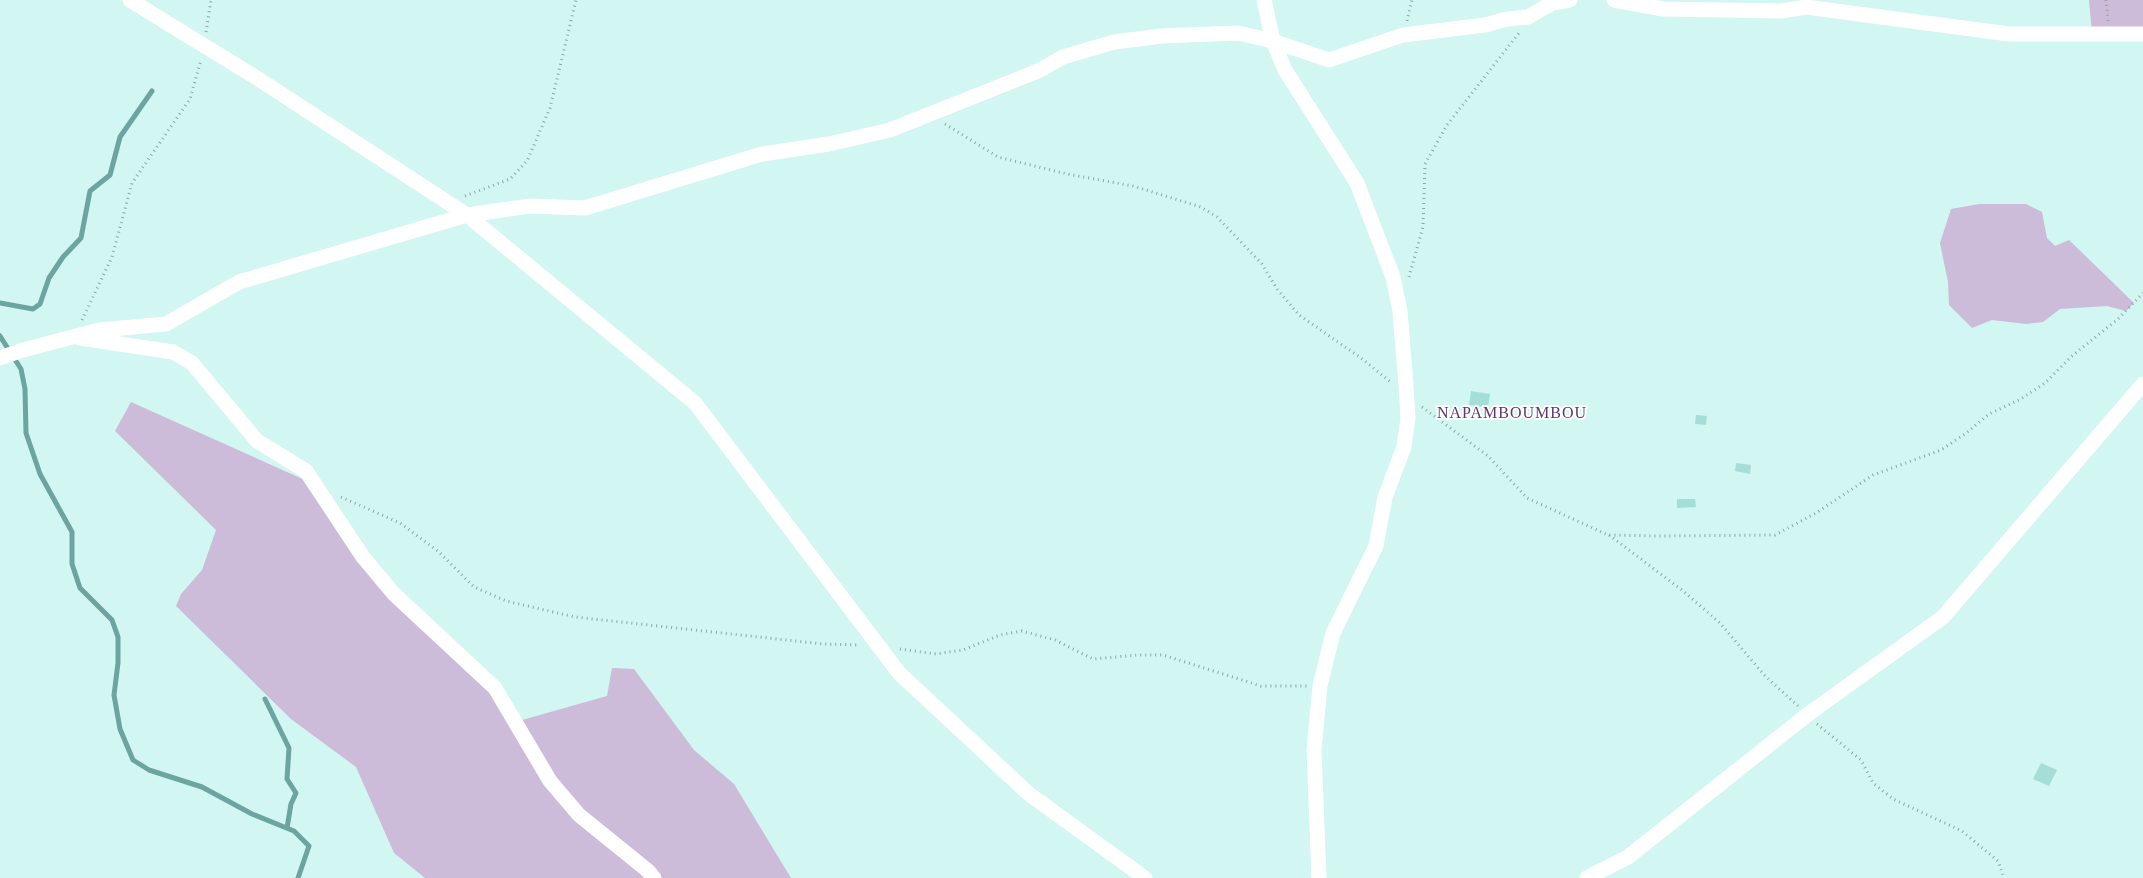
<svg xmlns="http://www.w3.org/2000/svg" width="2143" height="878" viewBox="0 0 2143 878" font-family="'Times New Roman',serif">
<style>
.green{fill:#ccbcd9}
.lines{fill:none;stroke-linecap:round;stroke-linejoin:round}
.stream{stroke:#6ca59f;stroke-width:5}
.building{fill:#a4ded7}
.path{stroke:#8ba7a3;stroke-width:3;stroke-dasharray:1 4;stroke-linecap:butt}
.minor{stroke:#fff;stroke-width:15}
.labels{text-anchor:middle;stroke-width:4;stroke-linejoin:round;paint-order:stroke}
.quarter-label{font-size:16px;letter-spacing:1px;fill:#593771;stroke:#fff}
</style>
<rect width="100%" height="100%" fill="#d2f6f1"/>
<path class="green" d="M2089,0H2143V34H2092Z
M1979,204H2026L2042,212L2047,238L2055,246L2069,240L2134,303L2126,311L2107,306L2060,309L2043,322L2026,324L1992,320L1972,328L1949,305L1948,282L1940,243L1951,209Z
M131,402L316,485L363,557L495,688L515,722L607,696L612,668L634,669L694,750L734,784L791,878H425L394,853L356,767L291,719L176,606L181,594L202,570L216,530L115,431Z"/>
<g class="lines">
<path class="stream" d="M0,303L33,309L40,304L49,278L63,257L81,238L90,191L110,175L120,137L152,91
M0,336L21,369L25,389L26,433L40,474L72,532V564L80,588L112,620L118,637V663L114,695L120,729L133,760L149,770L202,787L252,814L294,831L309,846L298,878
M265,699L289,748L287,779L296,793L291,804L287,828"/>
</g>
<path class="building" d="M1471,391L1490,394L1488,408L1469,405Z
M1696,415L1707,416L1706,425L1695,424Z
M1736,463L1751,465L1750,474L1735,471Z
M1677,499H1695L1696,507L1677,508Z
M2041,763L2057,770L2049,786L2033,779Z"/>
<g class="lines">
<path class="path" d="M2106,0L2108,21
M1407,21L1412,0
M206,32L211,0
M945,124L998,157L1067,174L1133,186L1201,207L1217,217L1262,264L1277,289L1299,315L1361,358L1392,383
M465,196L510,179L527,161L550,108L576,0
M1409,277L1423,227L1425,164L1447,125L1519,33
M82,320L112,257L132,183L190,99L201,60
M1422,407L1488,456L1527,498L1608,535L1660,536L1775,535L1816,513L1873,475L1941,450L1965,434L1989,414L2019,400L2045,383L2073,355L2118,319L2143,293
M341,497L400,523L439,552L474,587L506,601L575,617L823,644L859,645
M1609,535L1682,590L1720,623L1765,676L1798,706
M900,649L936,654L963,650L1000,635L1022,631L1055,640L1093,659L1138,655H1163L1261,686H1307
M1817,724L1861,760L1873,783L1893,799L1962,831L1998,861L2004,878"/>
<path class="minor" d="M130,0L260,80L467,215L695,403L899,673L1029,794L1145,878
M1264,0L1273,41L1285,70L1357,183L1393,277L1400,311L1406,385L1408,418L1404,447L1385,497L1376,546L1333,633L1320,686L1314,750L1319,878
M1614,0L1663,9L1782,11L1806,7L2009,34H2143
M80,338L173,352L192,363L257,441L306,471L363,557L394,594L495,688L550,781L579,815L647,870L654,878
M0,358L23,350L99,330L166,324L239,282L467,215L530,206L585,208L762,154L829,144L890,130L1038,71L1063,57L1114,42L1162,36L1238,33L1273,41L1329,60L1403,35L1485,25L1507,19L1528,17L1552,3L1570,0
M1587,878L1628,857L1807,715L1943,617L2143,384"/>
</g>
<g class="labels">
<g class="quarter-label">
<text x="1512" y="418">NAPAMBOUMBOU</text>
</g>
</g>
</svg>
